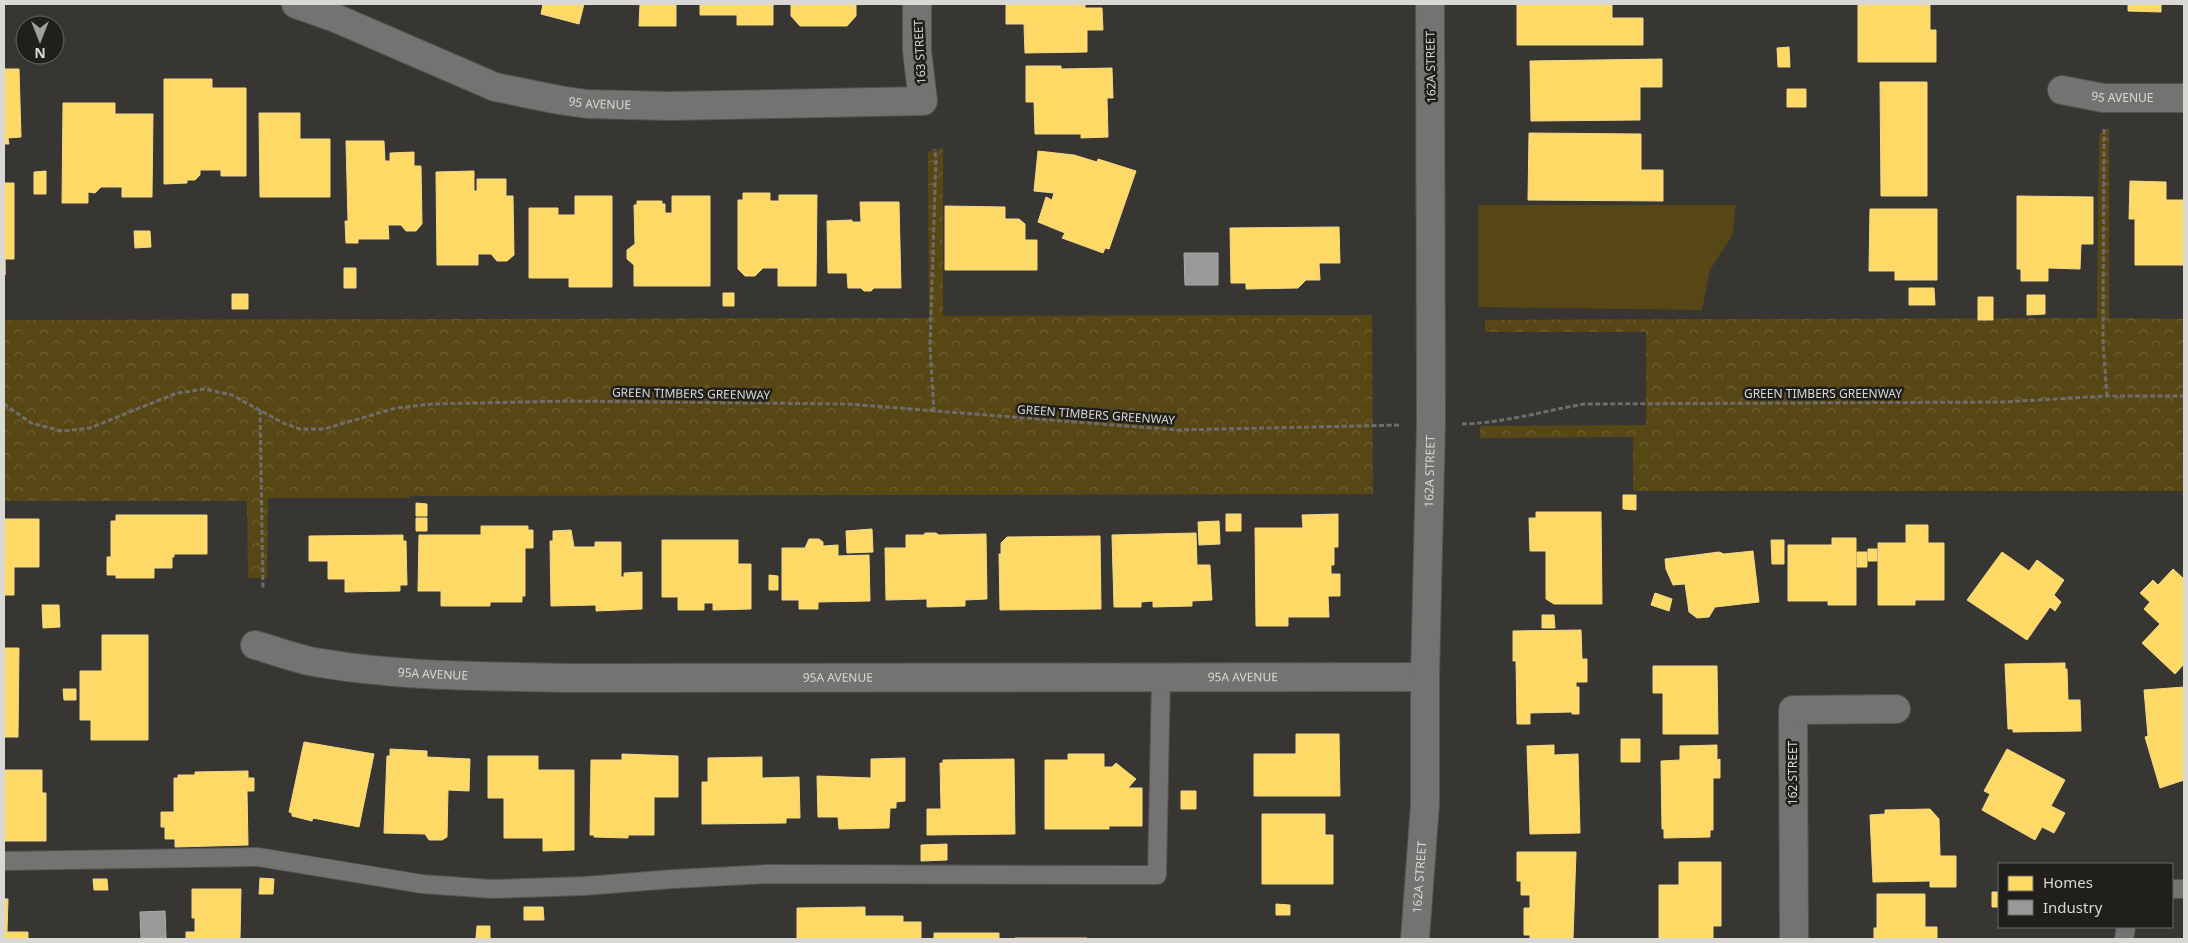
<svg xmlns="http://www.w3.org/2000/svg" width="2188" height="943" viewBox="0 0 2188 943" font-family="'Noto Sans',sans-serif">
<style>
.green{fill:#574715}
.forest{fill:url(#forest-crowns)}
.homes{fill:#ffd966;stroke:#f4d987}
.industry{fill:#999;stroke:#acacab}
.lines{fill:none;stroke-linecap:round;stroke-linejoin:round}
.service-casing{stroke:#545350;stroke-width:20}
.minor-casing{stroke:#545350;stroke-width:30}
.path{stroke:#6e6d6b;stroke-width:3;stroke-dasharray:5 2.5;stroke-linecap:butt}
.service{stroke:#747371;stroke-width:18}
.minor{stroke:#747371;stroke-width:28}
.labels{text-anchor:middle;stroke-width:5;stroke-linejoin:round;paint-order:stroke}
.street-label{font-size:12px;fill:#d9d8d4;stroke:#201f1c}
</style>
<defs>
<pattern id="forest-crowns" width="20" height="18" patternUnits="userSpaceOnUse" patternTransform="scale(1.25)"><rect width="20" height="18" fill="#574715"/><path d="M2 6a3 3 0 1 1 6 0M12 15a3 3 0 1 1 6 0" fill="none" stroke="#6f6136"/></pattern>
</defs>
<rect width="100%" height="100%" fill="#383633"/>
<path class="green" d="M1478,205H1736L1732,236L1710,270L1702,310L1478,307Z"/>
<path class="forest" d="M2109,127V318L2184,319V491H1633V437L1480,438V426L1646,425V332H1485V320L2097,318L2099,134Z
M943,148V316L1372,315L1373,494L410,496V498H268L267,578H248L247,501H4V320L929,318L928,152Z"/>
<path class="homes" d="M543,4H584L579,24L541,14Z
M640,4H676V26H639Z
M700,4H773V25H737V15H700Z
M791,4H856V16L847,26H800L791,16Z
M1006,4H1085V8H1102L1103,30H1087V52L1025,53L1024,24H1006Z
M1517,4H1612V18H1643V45H1517Z
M1858,4H1930V30H1936V62H1858Z
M2128,4H2161V12L2128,11Z
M1789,47L1790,67H1778L1777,48Z
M1662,59V87H1640V120L1531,121L1530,61Z
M1026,66H1061V69L1112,68L1113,98H1107L1108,137L1081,138V134H1035L1034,102H1026Z
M4,69H19L21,137L8,138L9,144H4Z
M164,79H212V88H246V176H221V170H200V175L195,180H187V183L164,184Z
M1880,82H1927V196H1881Z
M1787,89H1806V107H1787Z
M63,103H115V114H153L152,197H122V187H101L95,193L88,192V203H62Z
M259,113H300V139H330V197H260Z
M1529,133L1641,134V170H1663V201L1528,200Z
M346,141H384L385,161H390V153L414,152V166H421L422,224L416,231H406L401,225H388L389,239H358V243H346L345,221H348Z
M1038,151L1074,155L1097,162L1098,159L1136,171L1109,249L1105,248L1103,253L1062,238L1065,233L1038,222L1046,197L1052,200L1054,193L1034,191Z
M46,171V194H34V172Z
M474,171V191H477V179H506V196H513L514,255L507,261H497L491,254H478V265H437L436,172Z
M2130,181L2166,182V200H2184V265H2135V219H2129Z
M4,183H14V259H5V275Z
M743,193H770V201H779V195H817L816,286H778V268H763L755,276H745L738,269V200H743Z
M575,196H612V287H569V278H529V208H558V215H575Z
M672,196H710V286H634V265L627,259V250L635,244L634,205H637V201H662V204H665V213H672Z
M2017,196L2093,197V244H2081L2080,269L2048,268V281H2021V269H2017Z
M860,202H899L901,288H874L871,291H864L861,288H848L847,273H828L827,221L852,220V222H861Z
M945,206L1005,207V219H1019L1025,224V240H1037V270H945Z
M1870,209H1937V280H1895V271H1869Z
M1339,227L1340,263H1319L1320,280H1306L1298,288L1246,289V283H1231L1230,228Z
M134,231H150L151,247L135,248Z
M344,268H356V288H344Z
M1909,288H1934L1935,305H1909Z
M723,293H734V306H723Z
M232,294H248V309H232Z
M2027,295H2045V314L2027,315Z
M1978,297H1993V320H1978Z
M1623,495H1636V510L1623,509Z
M416,503L427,504V516H416Z
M1536,512H1601L1602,604H1554L1546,599V551H1530L1529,518H1536Z
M1226,514H1241V531H1226Z
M1338,514V547H1334V565H1331V574H1340V596H1328L1329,617H1288V626H1256L1255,528H1303L1302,515Z
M116,515H207V554H174V557H172V568H154V578H116V575H107V557H111V521H116Z
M416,518H427V531H416Z
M4,519H39V567H14V595H4Z
M1219,521L1220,544L1199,545L1198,522Z
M1906,525H1928V543H1944V600H1915V605H1878V543H1906Z
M481,526H528V530H533V548H525V596H522V602H490V606H441V591H418L419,535H481Z
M872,529L873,552L847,553L846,531Z
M571,530L574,547H595V542H621V577H624V573L642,572V609L596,611V605L551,606L550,541H553V531Z
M925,533H936L939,535L986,534L987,599L965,600V606L927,607V599L886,600L885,548H906V535H924Z
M1196,533L1197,565H1210L1212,600L1192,601V606L1153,607V601L1141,602V607H1114L1112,535Z
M403,535V541H406L407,585H400V591L345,592V579H328V561H309V536Z
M1100,536L1101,609L1000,610L999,554H1001V543L1007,537Z
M1832,538H1856V605H1828V601H1788V545H1832Z
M809,539H819L823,542V546L838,545V556L869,555L870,601L818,602V609H799V600H782V548H805Z
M662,540H738V564H751V609L713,610V603H704V610H678V597H662Z
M1771,540H1784V564H1772Z
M1868,549H1877V561H1868Z
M1753,551L1759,602L1715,607L1709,617L1697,618L1689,612L1685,584L1673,585L1666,569L1665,559L1719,552L1724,554Z
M1857,552H1867V567H1857Z
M2002,552L2029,571L2037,560L2064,580L2054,595L2061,602L2055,611L2050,607L2027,640L1967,600Z
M2173,569L2184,579V664L2175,674L2142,643L2160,624L2144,609L2150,602L2140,593L2153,580L2158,585Z
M769,575L778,576V590H769Z
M1655,593L1672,599L1669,611L1651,605Z
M42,605H59L60,627L43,628Z
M1542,615H1554L1555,628H1542Z
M1581,630L1582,659H1587V682H1576V687H1579V714H1572V712L1530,713V724H1517L1516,661H1513V631Z
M102,635H148V740H91V720H80V671H102Z
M4,648H19L18,737H4Z
M2065,663V669H2067L2068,700H2080L2081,731L2013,732V729H2008L2005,664Z
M1653,666H1717L1718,734H1663V693H1653Z
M2184,687V780L2160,788L2145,737L2148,736L2144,690Z
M63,689H76V700H64Z
M1296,734H1339L1340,796H1254V754H1296Z
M1621,739H1640V762H1621Z
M304,742L374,754L359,827L313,818L312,821L292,816V813L289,812Z
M1554,745V755L1578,754L1580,833L1530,834L1527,746Z
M1717,745V760L1720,759V778H1713V830H1710V837L1664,838V829H1662L1661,761L1680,760V746Z
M390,749L427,751V757L470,759L469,791L448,790L447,837L442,840H429L425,834L384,833L387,756H390Z
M2007,749L2065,780L2051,806L2065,813L2054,833L2042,827L2035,840L1982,810L1990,794L1984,791Z
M622,754L678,756V797H654V835H628V838L594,837V835H590L591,760H622Z
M1068,754H1104V767H1112L1116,763L1136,779L1128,788H1142V826H1109V829H1045V760H1068Z
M488,756H538V770H574V850L543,851V838H504V798H488Z
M762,757V778L799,777L800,818H786V823L702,824V782H708V758Z
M905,758V801L896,802V808H890L889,828L839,829L838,817H818L817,776L871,778V759Z
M1014,759L1015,834L927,835V809H941L940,763H943V760Z
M4,770H42V793H46V841H4Z
M248,771V778H254V791H247L248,845L175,847V839H165V827H161V812H174V778H178V775H195V772Z
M1181,791H1196V809H1181Z
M1930,809L1939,819L1940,856H1956V887H1930V881L1873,882L1870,815L1885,814V810Z
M1262,814H1325V835H1333V884H1262Z
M947,844V860L921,861V845Z
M1517,852H1576L1573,939H1530V935H1524V908H1530V895H1521V881H1517Z
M1679,862H1721V926H1713V939H1659V885H1679Z
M260,878L274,879L273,894H259Z
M93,879H107L108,890H94Z
M192,889H241L240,939H186V932H195V918H192Z
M1992,892H1999V907H1992Z
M1877,894H1925V927H1937V939H1874V928H1877Z
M4,899H8L7,932H28V939H4Z
M1276,904L1290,905V915H1276Z
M524,907H543L544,920H524Z
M865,907V916H903V922H921V939H797V908Z
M477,926H490V939L476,938Z
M934,933H999V939H934Z
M1015,938H1087V939H1015Z"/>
<path class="industry" d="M1184,253H1218V285H1185Z
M165,911L166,938H141L140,912Z"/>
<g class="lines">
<defs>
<path id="service" d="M4,861L258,857L422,884L492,889L584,886L673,879L768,874L1157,875L1161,678
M2172,889H2184
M2124,939L2126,927"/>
<g id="minor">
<path id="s1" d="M296,4L333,17L495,87L559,100L587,104L669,106L923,101L917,51V4"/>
<path id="s2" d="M2062,90L2103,98H2184"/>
<path id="s3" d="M255,645C273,650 291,657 309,661C395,677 485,676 572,678L1425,677"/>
<path id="s4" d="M1415,939L1425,804V677L1431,424L1430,4"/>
<path d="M1794,939L1793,710L1896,709"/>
</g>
</defs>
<use href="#service" class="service-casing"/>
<use href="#minor" class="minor-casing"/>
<path class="path" d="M2104,129L2103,343L2107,396
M4,404L31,423L62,431L90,428L177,393L205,389L232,395L283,423L300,429H324L396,408L432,404L566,401L848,404L1177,430L1401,425
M260,410L263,589
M934,412L930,347L936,157L934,149
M1462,424C1504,423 1543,411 1585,404L2003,402L2107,396H2184"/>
<use href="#service" class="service"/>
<use href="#minor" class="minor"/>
</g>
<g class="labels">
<g class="street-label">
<text transform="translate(920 52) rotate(-93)" y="4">163 STREET</text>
<text transform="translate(1431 67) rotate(-91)" y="4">162A STREET</text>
<text dy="4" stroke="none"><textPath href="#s2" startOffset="61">95 AVENUE</textPath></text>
<text dy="4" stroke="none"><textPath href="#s1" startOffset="322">95 AVENUE</textPath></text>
<text transform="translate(691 394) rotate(1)" y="4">GREEN TIMBERS GREENWAY</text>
<text x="1823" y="398">GREEN TIMBERS GREENWAY</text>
<text transform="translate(1096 415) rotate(4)" y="4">GREEN TIMBERS GREENWAY</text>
<text dy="4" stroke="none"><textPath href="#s4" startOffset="468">162A STREET</textPath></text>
<text dy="4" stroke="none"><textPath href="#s3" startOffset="181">95A AVENUE</textPath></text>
<text dy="4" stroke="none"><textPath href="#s3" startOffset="991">95A AVENUE</textPath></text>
<text dy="4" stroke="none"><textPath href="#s3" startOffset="586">95A AVENUE</textPath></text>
<text transform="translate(1793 773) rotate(-90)" y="4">162 STREET</text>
<text dy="4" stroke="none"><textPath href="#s4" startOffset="62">162A STREET</textPath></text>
</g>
</g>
<rect width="2188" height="943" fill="none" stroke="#d9d8d4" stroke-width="10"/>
<rect x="1998" y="863" width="175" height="65" fill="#201f1c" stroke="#6a6966"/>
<rect x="2008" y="876" width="25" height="15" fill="#ffd966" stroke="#6a6966"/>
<text x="2043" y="888" font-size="15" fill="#d9d8d4">Homes</text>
<rect x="2008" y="900" width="25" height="15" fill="#999999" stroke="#6a6966"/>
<text x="2043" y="913" font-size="15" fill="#d9d8d4">Industry</text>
<g transform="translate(40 40) rotate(180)"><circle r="24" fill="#201f1c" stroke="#6a6966"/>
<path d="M0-4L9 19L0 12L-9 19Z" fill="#a19f9c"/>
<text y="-8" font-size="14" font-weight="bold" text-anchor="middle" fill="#d9d8d4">N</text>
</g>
</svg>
